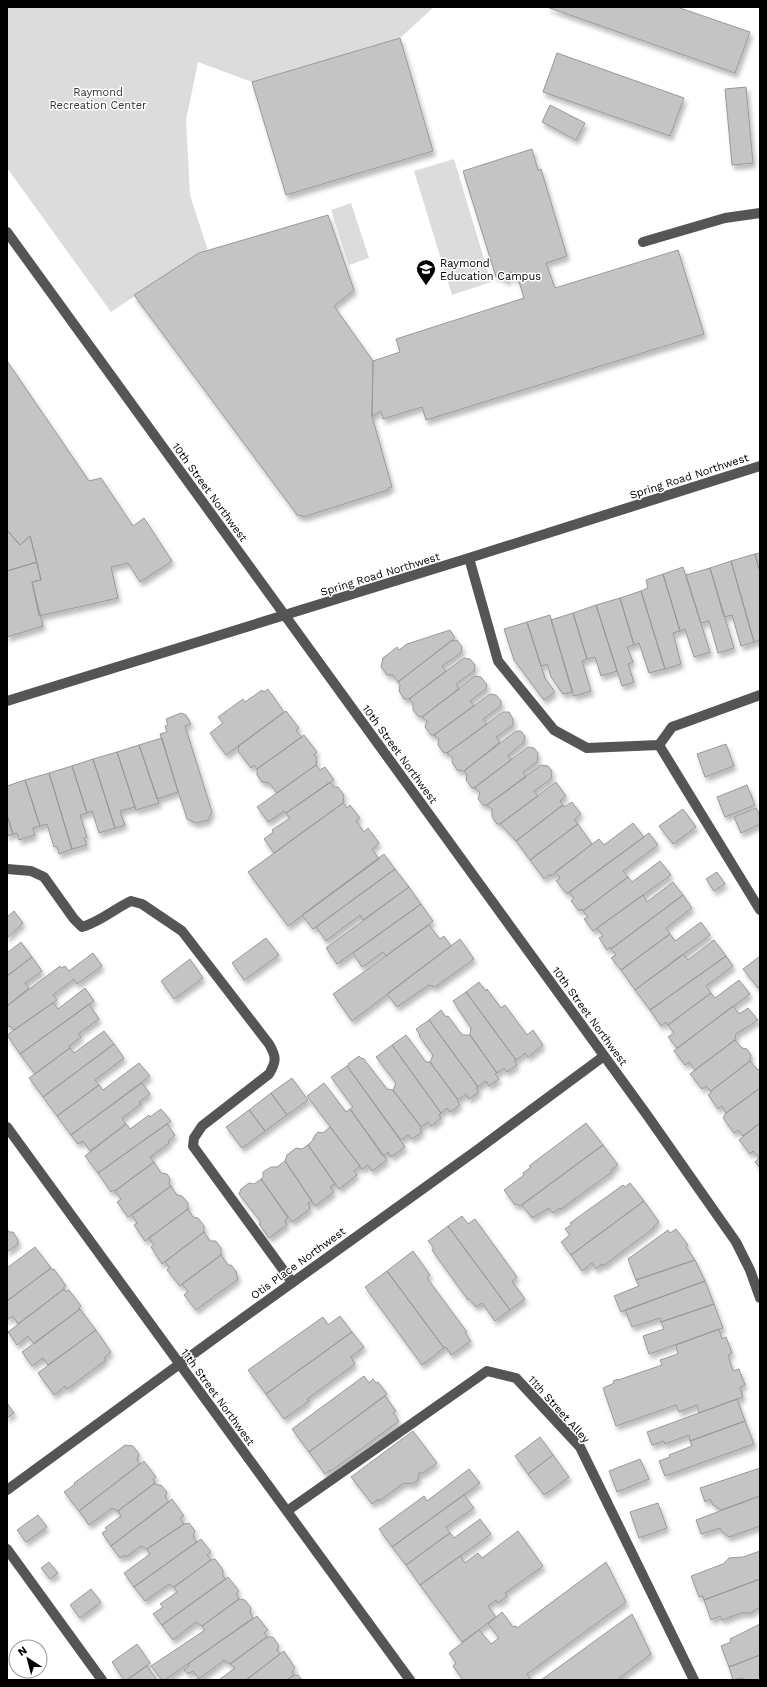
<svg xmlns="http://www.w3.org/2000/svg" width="767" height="1687" viewBox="0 0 767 1687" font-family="'Work Sans',sans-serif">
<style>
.green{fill:#dcdcdc}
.building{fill:#c4c4c4;stroke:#999;filter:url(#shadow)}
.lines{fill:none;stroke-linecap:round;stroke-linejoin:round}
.minor{stroke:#555;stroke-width:10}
.labels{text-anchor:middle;stroke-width:3;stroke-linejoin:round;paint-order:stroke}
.park-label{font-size:11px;fill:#333;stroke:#fff}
.poi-label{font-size:11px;fill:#000;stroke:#fff;text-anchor:start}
.street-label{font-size:11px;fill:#000;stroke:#fff}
</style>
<defs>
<filter id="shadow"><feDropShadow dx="2.5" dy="4.5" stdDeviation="2" flood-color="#0004"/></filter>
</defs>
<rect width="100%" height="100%" fill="#fff"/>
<path class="green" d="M7,7H434L400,38L252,82L198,62L186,120L190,195L208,251L199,253L111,312L7,168Z
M454,159L491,282L452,295L414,171Z
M351,203L369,258L349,265L331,210Z"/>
<path class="building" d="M547,7H677L750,32L735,73Z
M400,38L433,151L286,195L252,82Z
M557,53L684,98L670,136L543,92Z
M746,87L753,163L732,165L725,89Z
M550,105L585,123L576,140L542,122Z
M532,149L538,170L541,169L567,256L546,263L555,288L678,250L704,334L426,420L422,407L383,419L381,411L372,416L373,361L400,352L396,339L524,298L518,278L514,279L512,272L509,273L510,277L507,281L503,279L502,275L496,277L463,171Z
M328,215L354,290L334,306L373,361L372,416L392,487L388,488V490L303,517L302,515L298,516L134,295L199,253Z
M7,361L89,481L101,478L133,526L144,518L172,561L140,582L128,563L111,567L118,598L39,616L32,582L41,580L30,536L20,545L7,530Z
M7,530L20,545L30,536L37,562L7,571Z
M760,553V573L755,554Z
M755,554L760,573V640L754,642L731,561Z
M731,561L754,642L741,646L732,615L724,617L710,568Z
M37,562L41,580L32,582L43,626L7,637V571Z
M683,567L710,652L694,657L685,629L680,631L663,574Z
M710,568L734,648L718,653L709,621L701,623L686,575Z
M663,574L680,631L673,633L681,664L665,669L641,591L648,588L646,580Z
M641,591L665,669L649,673L639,643L634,645L620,598Z
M620,598L634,645L627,647L633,662L628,664L634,682L622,686L596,605Z
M596,605L617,671L601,676L595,657L587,659L573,613Z
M573,613L587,659L582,661L591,691L574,696L551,620Z
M550,615L572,692L563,694L551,677L547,664L541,666L527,622Z
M527,622L545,678L555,692L544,700L514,660L504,629Z
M450,630L455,638L398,682L393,675H387L381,667L383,658L397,647L399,650L407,644Z
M457,640L462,647L461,653L442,666L446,671L409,699H404L399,691L400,685L398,682L451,641Z
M464,658L470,659L475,665L474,671L456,684L459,689L422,717L418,716L413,710V703L409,699Z
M475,676L481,677L487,685L486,689L470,701L474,706L434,735H431L425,727L427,721L422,717Z
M268,689L284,712L226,755L210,733L223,723L218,717L243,699L245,702L262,690L264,692Z
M490,694L496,695L501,701V706L483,719L487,724L447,753L443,752L438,745L439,739L434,735Z
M286,711L299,728L296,730L302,737L257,769L254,765L251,768L238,751L239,746Z
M503,712H509L513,719V725L496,737L500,742L464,771L457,770L452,762L453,758L447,753Z
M181,713L186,715L191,724L185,726L212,812L208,820L196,823L187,819L160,734L167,732L165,726L168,725L166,719Z
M516,731H521L525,736L524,742L508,755L511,760L474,788H472L466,780L467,775L464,771Z
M304,735L317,752L314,755L317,758L316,765L277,793L269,783L262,782L257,775V769Z
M162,738L178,792L157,799L139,745Z
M726,744L734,766L705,777L697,754Z
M139,745L159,803L136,810L117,752Z
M528,747L534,748L538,753L537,762L523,772L526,777L487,805H483L478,799L480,793L476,788H474Z
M117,752L135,807L120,811L125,825L115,828L93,759Z
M93,759L115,828L99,833L92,811L87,813L72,766Z
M316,765L320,770L325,767L334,780L286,813L284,811L268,822L257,807Z
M541,765L548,766L552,771L551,779L534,791L538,796L500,824H497L492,817V809L487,805Z
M72,766L87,813L80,815L87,837L84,838L87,845L72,849L49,773Z
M49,773L72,849L59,854L57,846L54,847L47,824L40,826L25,780Z
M25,780L40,826L33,828L35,835L19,840L17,833L13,834L7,815V786Z
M330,782L334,787H338L344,795L343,803L274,853L264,839L273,832L272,830L290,818L286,813Z
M556,782L566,796L560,801L563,805L516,841L500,824Z
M747,785L755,805L725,817L717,797Z
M572,802L581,814L574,820L578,824L530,860L516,841L563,805L564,807Z
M343,803L347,808L350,805L360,818L356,821L364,832L368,828L379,843L372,849L379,859L288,926L248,872Z
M756,808L760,816V824L741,833L734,817Z
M683,809L696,827L673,844L659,826Z
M7,815L13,834L7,836Z
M633,823L644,837L567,894L556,881L560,878L555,872L599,839L604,845Z
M578,824L592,844L551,876L550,874L544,879L530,860Z
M649,833L658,845L623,871L628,877L583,911L582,909L579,911L571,901L574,898L569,892Z
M384,854L395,869L313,929L302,915Z
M660,861L671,875L593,931L584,919L588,917L583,911L628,877L632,882Z
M395,869L409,887L363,920L360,915L326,941L316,927Z
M717,872L725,884L714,891L706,879Z
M673,882L683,895L611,949L610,947L607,950L599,938L603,936L597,928L643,895L647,902Z
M409,887L421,904L337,964L326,948Z
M683,895L692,908L666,928L670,934L621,970L611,958L616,955L611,949Z
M421,904L433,921L386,956L383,952L362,967L353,953Z
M14,911L23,923L7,938V917Z
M701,922L710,935L635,990L621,970L670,934L675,941Z
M429,925L440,939L444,936L451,946L352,1021L333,994Z
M266,938L279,955L244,980L232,963Z
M460,939L474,959L435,987L429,985L397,1007L387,994Z
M714,940L726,956L650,1010L635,990L683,954L688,960Z
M21,942L32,957L7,976V953Z
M93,953L102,966L77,984L74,979L53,995L57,1000L14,1030L11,1027L7,1026V1006L60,966L61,968L65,966L69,971Z
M726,956L733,966L706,986L711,993L668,1025L666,1022L661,1026L650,1010Z
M760,956V986L758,988L743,969Z
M32,957L42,971L25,983L29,988L7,1006V976Z
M190,959L203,978L174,999L161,981Z
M739,980L750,994L677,1048L668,1037L674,1033L668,1025L711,993L715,998Z
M479,982L486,991L487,989L501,1008L505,1005L527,1035L533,1030L543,1045L528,1057L525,1053L516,1060L466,992Z
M85,988L94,1001L20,1054L7,1035L53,1003L58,1009Z
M466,992L516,1060L514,1061L517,1065L507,1072L504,1068L497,1073L470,1035L471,1028L453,1001Z
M89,1004L99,1019L78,1034L81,1037L69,1046L70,1048L35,1074L20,1054Z
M733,1006L739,1014L748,1008L758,1020L736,1034L735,1040L695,1070L689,1062L685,1065L674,1051Z
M441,1010L446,1017L448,1016L462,1035H470L497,1073L495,1074L499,1079L489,1086L486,1081L478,1087L429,1020Z
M429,1020L478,1087L476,1088L479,1092L469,1099L466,1094L458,1100L430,1062L433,1055L419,1036L420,1035L416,1029Z
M104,1031L114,1044L43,1097L29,1078L70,1048L74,1053Z
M406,1035L426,1062H430L458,1100L457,1101L460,1105L450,1112L447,1108L441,1113L392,1045Z
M735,1040L742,1048L747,1049L751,1055L750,1061L711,1091L706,1086L702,1089L690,1074Z
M114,1044L124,1058L95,1080L99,1085L57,1116L43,1097Z
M392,1045L441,1113L439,1115L441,1118L431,1126L428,1122L421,1127L393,1090L396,1083L376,1057Z
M359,1056L362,1059L363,1058L387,1089L393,1090L421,1127L420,1129L422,1132L412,1139L408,1135L401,1140L347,1066L349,1065L348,1064Z
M750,1061L757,1069L760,1070V1088L726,1113L722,1106L718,1109L708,1095L711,1093V1091Z
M139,1063L150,1076L71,1135L57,1116L99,1085L103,1090Z
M347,1066L405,1147L391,1157L388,1152L383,1156L350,1109L353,1107L331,1077Z
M292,1078L308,1100L287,1115L271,1093Z
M142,1083L150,1094L139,1102L141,1104L122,1118L126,1124L90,1151L83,1141L78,1144L71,1135Z
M324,1083L346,1112L350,1109L387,1160L372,1171L368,1165L362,1169L307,1096Z
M760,1088V1123L743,1136L738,1130L734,1133L723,1118L726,1113Z
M271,1093L287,1115L265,1131L249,1110Z
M161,1109L171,1121L98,1173L85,1156L126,1124L130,1129L149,1115L150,1117Z
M249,1110L265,1131L242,1148L226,1127Z
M586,1123L603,1145L520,1206L517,1204L515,1205L504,1190L524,1175L523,1173L531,1167L529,1166Z
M760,1123V1157L759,1158L753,1151L750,1154L739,1140Z
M167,1124L175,1135L168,1141L169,1143L150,1157L154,1162L115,1191L114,1190L111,1192L98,1173Z
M330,1127L360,1166L354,1171L357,1175L339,1189L308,1145L312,1141L315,1135L318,1132L323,1133Z
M308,1145L335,1184L330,1187L334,1192L315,1206L285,1161L287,1155L296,1148L302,1149Z
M603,1145L618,1165L611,1170L612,1172L561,1209L560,1208L553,1213L549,1208L532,1218L522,1205Z
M760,1157V1168L755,1162Z
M285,1161L312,1201L308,1203L310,1209L292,1222L261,1179L263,1177V1172L271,1167H277Z
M154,1162L161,1173L167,1174L170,1178L169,1184L171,1186L128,1217L117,1202L121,1199L115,1191Z
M261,1179L288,1218L285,1220L287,1225L269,1238L259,1224L261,1222L239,1194L241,1189L249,1183L254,1184Z
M630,1183L644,1201L571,1255L561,1242L570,1235L565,1229L572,1224L570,1223L623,1185L625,1187Z
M171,1186L177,1195L182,1196L188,1203V1209L145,1241L134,1225L137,1223L132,1215Z
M644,1201L659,1222L653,1227L654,1228L603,1266L602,1264L596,1269L592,1263L582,1271L571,1255Z
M188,1209L193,1217L198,1218L204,1226V1232L162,1264L151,1247L154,1245L149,1238Z
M462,1216L468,1224L475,1219L517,1277L512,1281L525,1299L510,1310L448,1226Z
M448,1226L510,1310L495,1321L482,1303L476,1307L469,1299L468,1300L432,1250L434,1248L428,1241Z
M7,1229L9,1232H13L18,1240V1244L7,1252Z
M676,1229L688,1245L686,1247L695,1260L636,1280L628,1259L668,1230L670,1233Z
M204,1232L210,1241H216L221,1248V1255L180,1286L167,1270L170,1268L165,1262Z
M35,1247L51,1268L7,1301V1268Z
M413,1251L430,1275L427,1278L467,1332L465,1333L471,1341L451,1355L446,1347L444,1348L387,1271Z
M221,1255L228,1265H231L236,1271L238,1279L196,1310L184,1295L188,1292L182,1284Z
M695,1260L705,1281L621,1312L614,1296L639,1286L636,1280Z
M51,1268L52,1270L54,1269L66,1286L63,1288L64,1289L18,1324L13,1316L7,1320V1301Z
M387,1271L444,1348L422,1365L365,1287Z
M705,1281L714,1304L661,1322L660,1318L632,1327L625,1310Z
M64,1289L66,1292L69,1290L81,1306L79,1308L80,1309L34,1344L28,1336L17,1345L8,1332Z
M714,1304L723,1328L649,1354L643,1336L664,1329L661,1322Z
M80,1309L96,1330L48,1365L43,1358L32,1366L22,1352Z
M340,1316L352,1332L266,1394L248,1370L323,1317L328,1325Z
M719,1329L722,1339L726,1337L732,1353L728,1355L733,1371L739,1369L745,1385L740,1387L743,1397L699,1413L697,1405L679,1412L676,1405L616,1426L603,1388L614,1383L613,1381L618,1379V1380L662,1365L660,1360L678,1354L676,1345Z
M96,1330L111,1352L104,1358L106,1360L67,1389L65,1386L54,1395L38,1373Z
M352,1332L364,1347L351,1357L355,1364L307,1399L309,1401L284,1419L266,1394Z
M364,1376L369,1383L373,1379L376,1383L378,1382L387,1394L309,1452L292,1429Z
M385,1396L396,1411L393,1413L399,1421L331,1471L330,1470L325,1474L309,1452Z
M737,1399L745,1421L690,1441L689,1435L665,1444L664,1441L652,1445L647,1432Z
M7,1403L14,1413L7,1418Z
M745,1421L754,1444L665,1476L659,1461L670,1457L669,1455L692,1446L690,1441Z
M413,1431L437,1463L423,1473H419L418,1480L412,1484L404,1483L379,1501L378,1499L372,1504L351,1477Z
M540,1437L553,1455L528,1474L515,1456Z
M125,1445L133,1446L139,1454L137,1460L140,1464L79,1511L64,1492L75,1484L74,1483Z
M553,1455L569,1477L544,1495L528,1474Z
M640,1459L649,1479L617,1492L609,1471Z
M144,1461L156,1477L153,1479L155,1483L118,1511L112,1508L89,1525L79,1511Z
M760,1468V1496L721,1510L713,1505L710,1499L705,1502L700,1488Z
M469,1469L480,1483L392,1547L379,1529L424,1496L427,1501Z
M155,1483L157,1485H161L167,1492L165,1497L169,1502L111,1546L102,1533L107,1530L105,1528L121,1516L118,1511Z
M464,1495L474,1508L446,1527L450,1533L406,1565L392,1547Z
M760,1496V1526L729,1537L722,1532L720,1528L701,1534L696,1520Z
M172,1499L184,1516L180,1518L184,1524L147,1549L141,1546L126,1557L125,1555L120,1558L111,1546Z
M658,1503L667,1528L639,1538L630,1512Z
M38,1515L47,1527L26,1542L17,1530Z
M480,1519L491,1534L420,1585L406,1565L450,1533L454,1538Z
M189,1523L195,1531L193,1536L197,1542L134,1587L124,1573L150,1554L147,1549L184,1524Z
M518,1531L543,1566L505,1593L507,1596L498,1603L496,1600L488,1606L496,1617L462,1642L420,1585L460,1556L465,1563L478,1553L482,1558Z
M201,1539L211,1552L207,1555L211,1560L174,1587L169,1584L145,1601L134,1587Z
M760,1551V1579L704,1600L703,1596L699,1597L691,1576L723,1564L729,1558L743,1557Z
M215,1559L223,1570V1576L226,1579L162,1625L153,1614L163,1607L160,1604L177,1592L174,1587L211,1560Z
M49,1562L58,1573L50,1579L41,1568Z
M606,1562L626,1602L527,1674L531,1680H463L453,1666L456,1663L449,1653L479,1630L491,1644L499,1638L488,1624L502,1612L513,1627L516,1626L517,1628Z
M228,1577L239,1591L236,1594L239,1599L202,1626L196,1622L173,1640L162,1625Z
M760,1579V1607L750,1613H741L722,1620L720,1616L711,1620L704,1600Z
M91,1589L101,1602L80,1618L70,1605Z
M239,1599L245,1600L251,1608L250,1613L253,1618L165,1680H162L151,1666L205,1630L202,1626Z
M632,1614L651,1654L617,1680H541Z
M257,1616L268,1630L264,1633L267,1637L230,1664L224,1660L199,1679L193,1671L188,1674L184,1670L189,1666L188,1664Z
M760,1624V1655L729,1667L721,1646L731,1642L730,1639Z
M267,1637H273L279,1646L277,1650L280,1654L246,1680H219L235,1668L230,1664Z
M137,1644L150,1663L127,1680H124L112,1662Z
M284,1651L295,1668L292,1671L294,1675L287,1680H246Z
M760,1655V1680H744L743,1678L733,1680L729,1667Z
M147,1666L157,1680H127Z
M294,1675H298L302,1680H287Z"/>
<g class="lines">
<path class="minor" d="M7,232L647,1115L736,1242L750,1270L760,1298
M643,242L725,218L760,213
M469,558L498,661L554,730L587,748L659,745
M760,695L672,727L659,745L760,910
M7,701L469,558L760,466
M7,869L31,871L44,877L74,919L82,927C100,922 114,909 131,901L142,904L182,931L269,1044C276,1056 277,1061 269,1074L202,1126L194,1138L193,1146L292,1282
M7,1127L410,1680
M7,1490L218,1336L477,1150L604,1056
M287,1511L487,1371L516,1378L580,1447L694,1680
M7,1549L102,1680"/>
</g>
<defs>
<symbol id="school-pin" viewBox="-11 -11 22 30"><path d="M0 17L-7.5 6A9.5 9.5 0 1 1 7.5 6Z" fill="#000" stroke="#fff"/><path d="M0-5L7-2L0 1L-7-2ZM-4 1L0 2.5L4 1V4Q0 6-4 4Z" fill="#fff"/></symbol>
</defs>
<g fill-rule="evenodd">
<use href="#school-pin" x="415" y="258" width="22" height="30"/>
</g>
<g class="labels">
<g class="park-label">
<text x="98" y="96">Raymond<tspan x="98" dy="13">Recreation Center</tspan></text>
</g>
<g class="poi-label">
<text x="440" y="267">Raymond<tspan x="440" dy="13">Education Campus</tspan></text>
</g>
<g class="street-label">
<text transform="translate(689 476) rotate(-18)" y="4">Spring Road Northwest</text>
<text transform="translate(210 492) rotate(54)" y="4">10th Street Northwest</text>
<text transform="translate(380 574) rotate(-17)" y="4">Spring Road Northwest</text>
<text transform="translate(400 754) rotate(54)" y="4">10th Street Northwest</text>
<text transform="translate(590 1016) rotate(54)" y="4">10th Street Northwest</text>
<text transform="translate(298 1263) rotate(-36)" y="4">Otis Place Northwest</text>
<text transform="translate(218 1397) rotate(54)" y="4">11th Street Northwest</text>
<text transform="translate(559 1409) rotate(48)" y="4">11th Street Alley</text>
</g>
</g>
<rect width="767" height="1687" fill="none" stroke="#000000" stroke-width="16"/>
<g transform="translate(28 1659) rotate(324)"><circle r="19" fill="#ffffff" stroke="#999999"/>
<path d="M0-3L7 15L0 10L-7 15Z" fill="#000000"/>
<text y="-6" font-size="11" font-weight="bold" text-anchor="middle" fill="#000000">N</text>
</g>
</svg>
